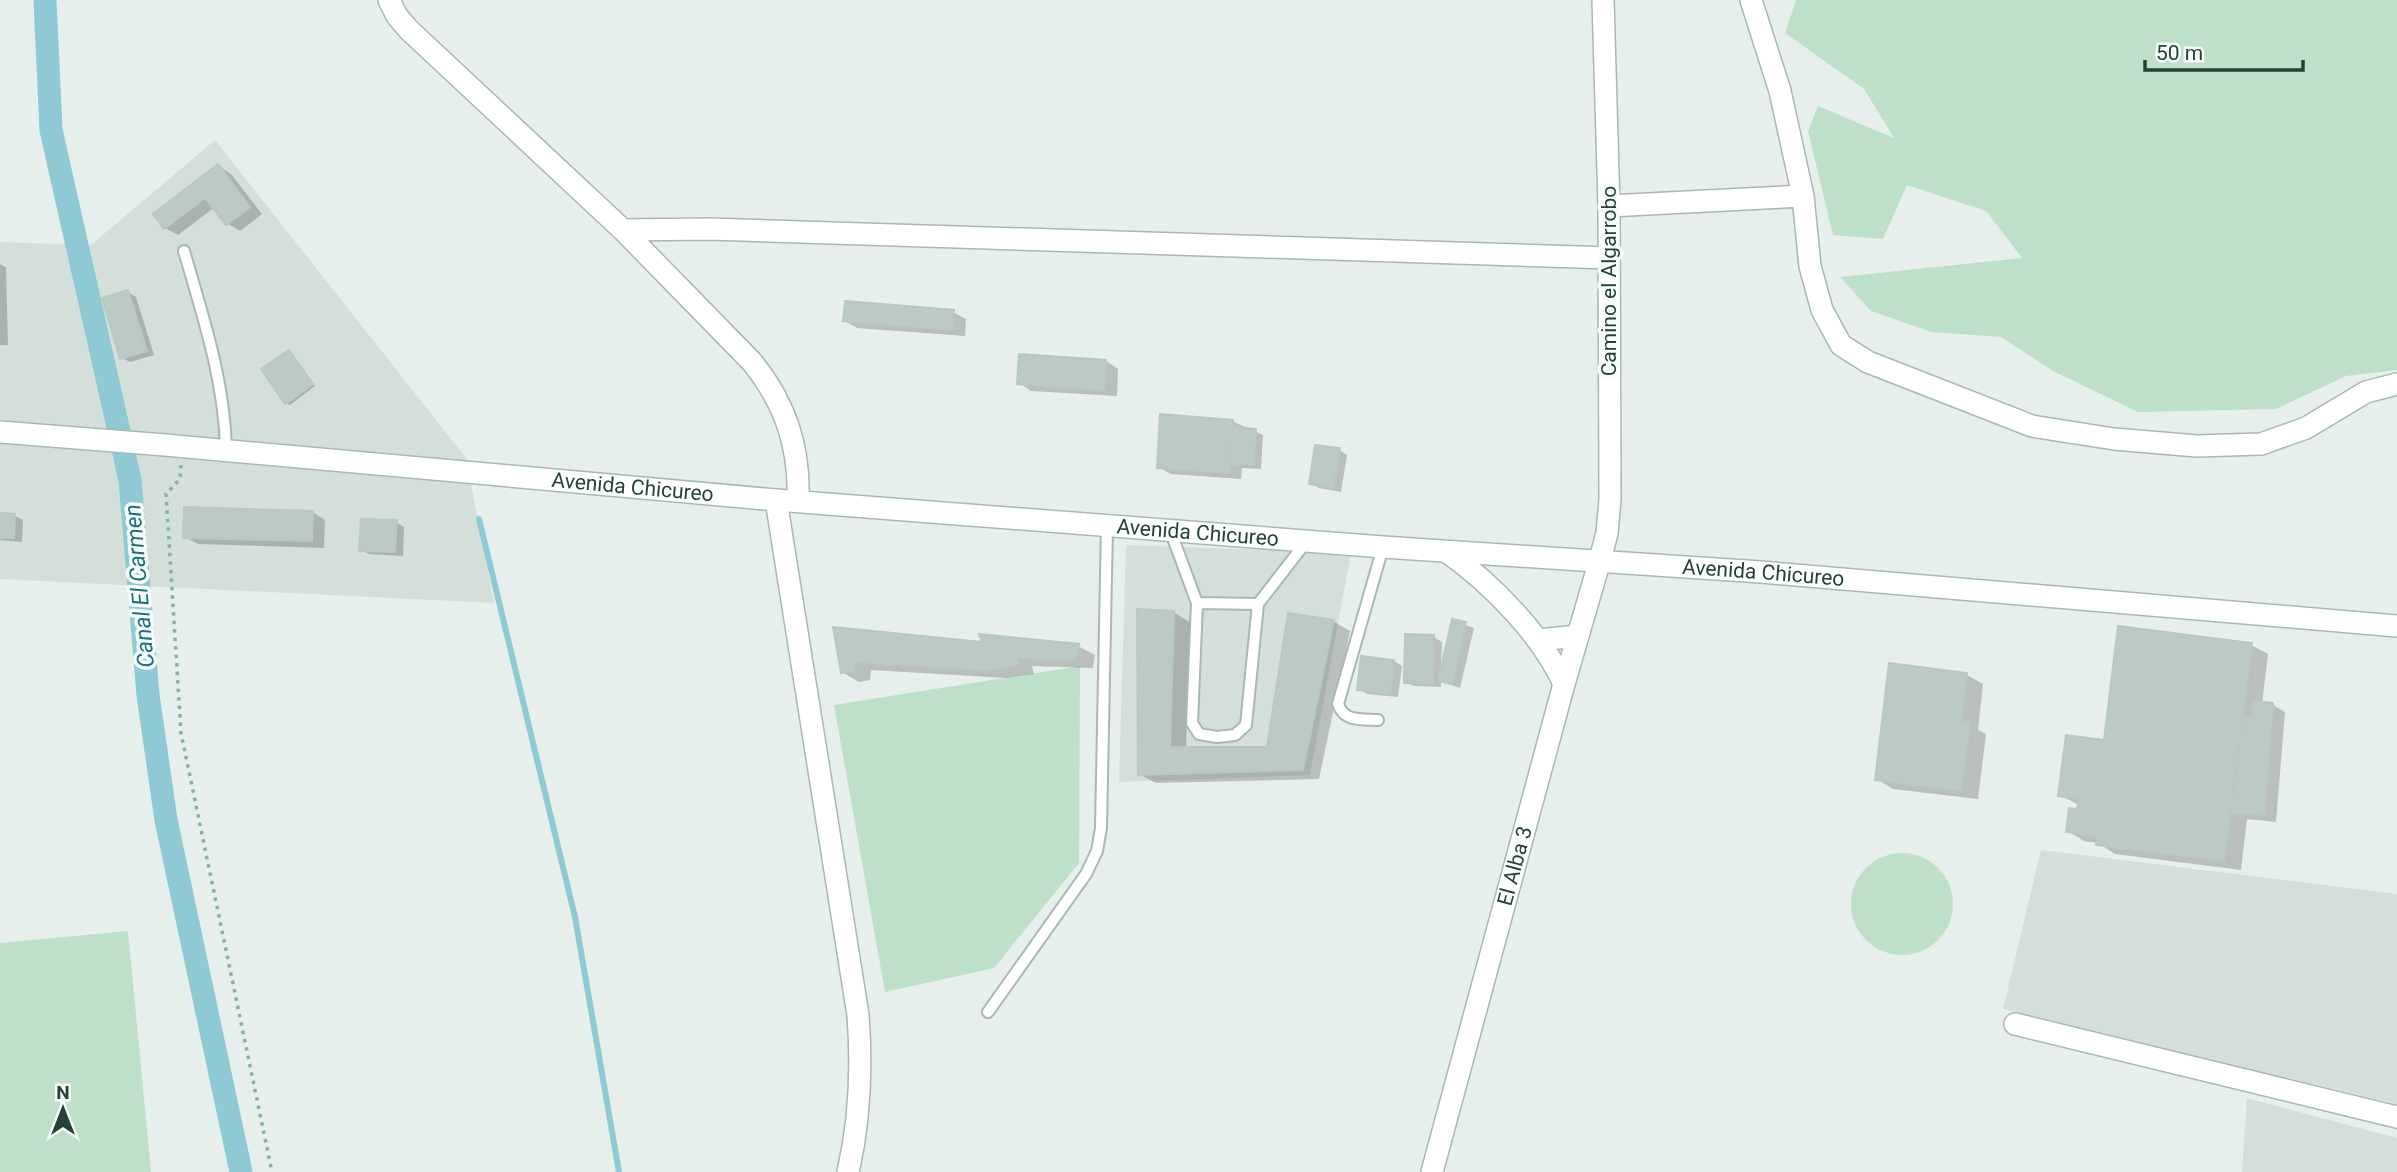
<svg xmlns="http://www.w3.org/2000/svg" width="2397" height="1172" viewBox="0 0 2397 1172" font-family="Roboto,sans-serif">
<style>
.built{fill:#d4dfda}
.green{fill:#bfe0c8}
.shadow{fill:#0003}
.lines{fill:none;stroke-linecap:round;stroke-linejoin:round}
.stream{stroke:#8ec9d4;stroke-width:6}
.canal{stroke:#8ec9d4;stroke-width:23}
.building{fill:#bbcac4;stroke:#b8c9c2;stroke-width:2}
.service-casing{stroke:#a8b8b2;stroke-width:14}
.minor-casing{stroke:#a8b8b2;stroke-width:24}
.tertiary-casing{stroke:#a8b8b2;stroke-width:24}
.secondary-casing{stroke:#a4bbb3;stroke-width:24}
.path{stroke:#86b3a5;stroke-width:3.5;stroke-dasharray:3.5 5;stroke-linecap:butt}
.service{stroke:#fff;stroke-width:10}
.minor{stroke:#fff;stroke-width:21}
.tertiary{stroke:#fff;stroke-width:21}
.secondary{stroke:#fff;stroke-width:21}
.labels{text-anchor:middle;stroke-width:7;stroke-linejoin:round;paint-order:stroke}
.street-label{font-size:21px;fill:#24423a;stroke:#f7fbf9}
.water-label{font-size:23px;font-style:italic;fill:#1c6f80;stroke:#f7fbf9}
</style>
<rect width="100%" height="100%" fill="#e6efeb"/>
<path class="built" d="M215,140L466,458L494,603L0,579V242L91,245Z
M1126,545L1351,553L1310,775L1119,782Z
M2041,850L2397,894V1104L2003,1009Z
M2247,1098L2397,1138V1172H2242Z"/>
<path class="green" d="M1796,0H2397V370L2346,376L2276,409L2138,412L2053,371L2001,337L1931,332L1871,311L1840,277L2022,258L1986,211L1907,185L1883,239L1833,235L1808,131L1818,106L1894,138L1864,89L1785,33Z
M1080,666L1079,863L994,968L885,992L834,705Z
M1851 904a51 51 0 1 1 102 0a51 51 0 1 1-102 0Z
M128,931L151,1172H0V943Z"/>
<path class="shadow" d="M218,166L231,174L262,214L240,231L227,223L215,207L178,235L165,228Z
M0,264L6,267L8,345H0Z
M128,292L136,297L154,355L130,362L122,358Z
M953,312L966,319L965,336L857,328L845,321Z
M289,352L315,386L290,405L286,403Z
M1106,361L1118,369L1117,396L1031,391L1019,383Z
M1232,421L1263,435L1261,469L1242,468L1241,479L1171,474L1158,467Z
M1339,450L1347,455L1341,492L1319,488L1311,483Z
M312,512L325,520L324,548L198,544L185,537Z
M0,515L15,516L23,520L22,542L0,540Z
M396,522L404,527L403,556L369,554L361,550Z
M1173,612L1190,622L1186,749H1269L1333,621L1350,631L1319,779L1156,783L1139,774Z
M1453,621L1474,628L1460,688L1441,681V687L1414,686L1406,682L1434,637L1442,642L1441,666H1443Z
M835,629L984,644L1078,646L1095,655L1093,668L1032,666L1034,674L1006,678L871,670L870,680L859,682L842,672Z
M2251,645L2268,654L2262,704L2273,705L2285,712L2276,822L2247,819L2241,870L2115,854L2098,843L2084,841L2068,831L2079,805L2060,795L2105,742Z
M1394,661L1402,666L1398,697L1367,694L1359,689Z
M1967,675L1983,684L1978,730L1986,734L1978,799L1893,789L1877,779Z"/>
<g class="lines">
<path class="stream" d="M479,519L575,917L619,1172"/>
<path class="canal" d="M45,0L51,130L130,480L148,695L166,820L241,1172"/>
</g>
<path class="building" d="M218,164L250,207L226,225L205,198L164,229L153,214Z
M128,290L147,351L120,359L102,298Z
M845,301L954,310L952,330L843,321Z
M289,350L313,384L285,404L261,369Z
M1019,354L1106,360L1104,390L1017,384Z
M1160,414L1233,420L1229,473L1157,468Z
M1232,427L1256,429L1254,465L1230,464Z
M1315,445L1340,448L1333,488L1309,484Z
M184,507L313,511L312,541L183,538Z
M0,513L15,514L14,538H0Z
M361,519L397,520L395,552L359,551Z
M1137,609L1174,611L1170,747H1267L1288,613L1334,620L1303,770L1138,775Z
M1452,619L1466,622L1452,684L1438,681Z
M2118,626L2252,643L2224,861L2096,845L2097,836L2066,832L2069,808L2077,809L2079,799L2058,796L2066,735L2104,740Z
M833,627L982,642L979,634L1079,644L1076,660L1016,658L1018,665L988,670L855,662L853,671L841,673Z
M1405,634L1434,635L1433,684L1404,683Z
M1361,656L1394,660L1390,694L1357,690Z
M1889,663L1967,673L1961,722L1970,723L1961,791L1875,780Z
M2254,701L2273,703L2264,815L2231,813L2243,717L2252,718Z"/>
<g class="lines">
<defs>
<path id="service" d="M184,251C203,317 225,382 226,451
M1170,530L1197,603L1192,723L1199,734L1217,737L1235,735L1246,725L1258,604L1306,542
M1197,603L1258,604
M1378,720C1361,719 1344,722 1338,704L1383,547
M988,1012L1086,874L1097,851L1101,828L1107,526"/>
<path id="minor" d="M389,0L397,16L409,30L623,230L752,362C786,404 800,448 798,501
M1751,0L1780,91L1803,196L1810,266L1822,310L1841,345L1868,362L2032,426L2114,439L2197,446L2261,444L2306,428L2366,392L2397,384
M1609,206L1803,196
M623,230L710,229L1609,258
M776,500L858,1015C862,1068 860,1120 848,1172
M1600,560L1607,533L1610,499L1609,206L1603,0
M2015,1024L2397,1117"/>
<g id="tertiary">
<path id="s1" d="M1432,1172L1564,684L1600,560"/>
</g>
<g id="secondary">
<path id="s2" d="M0,432L165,445L776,500L1383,547L1761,572L2397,626"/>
<path d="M1447,552C1491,583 1542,635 1564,684"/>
<path d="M1538,640L1578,636"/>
</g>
</defs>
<use href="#service" class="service-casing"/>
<use href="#minor" class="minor-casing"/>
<use href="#tertiary" class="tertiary-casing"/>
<use href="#secondary" class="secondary-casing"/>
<path class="path" d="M181,465L180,479L166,494L181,733L272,1172"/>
<use href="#service" class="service"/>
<use href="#minor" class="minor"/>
<use href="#tertiary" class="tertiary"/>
<use href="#secondary" class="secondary"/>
</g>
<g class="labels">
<g class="street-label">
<text transform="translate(1609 281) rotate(-90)" y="7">Camino el Algarrobo</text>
<text dy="7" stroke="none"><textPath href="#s2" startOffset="635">Avenida Chicureo</textPath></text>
<text dy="7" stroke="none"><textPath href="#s2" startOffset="1202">Avenida Chicureo</textPath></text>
<text dy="7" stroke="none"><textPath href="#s2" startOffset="1769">Avenida Chicureo</textPath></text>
<text dy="7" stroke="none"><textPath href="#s1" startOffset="317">El Alba 3</textPath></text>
</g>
<g class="water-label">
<text transform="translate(139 586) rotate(-95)" y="8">Canal El Carmen</text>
</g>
</g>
<g transform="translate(63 1109)" stroke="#f7fbf9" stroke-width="5" paint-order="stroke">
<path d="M0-5L12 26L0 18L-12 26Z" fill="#24423a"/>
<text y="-10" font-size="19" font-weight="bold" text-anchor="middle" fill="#24423a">N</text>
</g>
<path d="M2145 60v10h158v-10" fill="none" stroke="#24423a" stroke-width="3.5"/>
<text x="2156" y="60" font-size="21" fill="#24423a" stroke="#f7fbf9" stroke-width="5" paint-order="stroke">50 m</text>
</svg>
